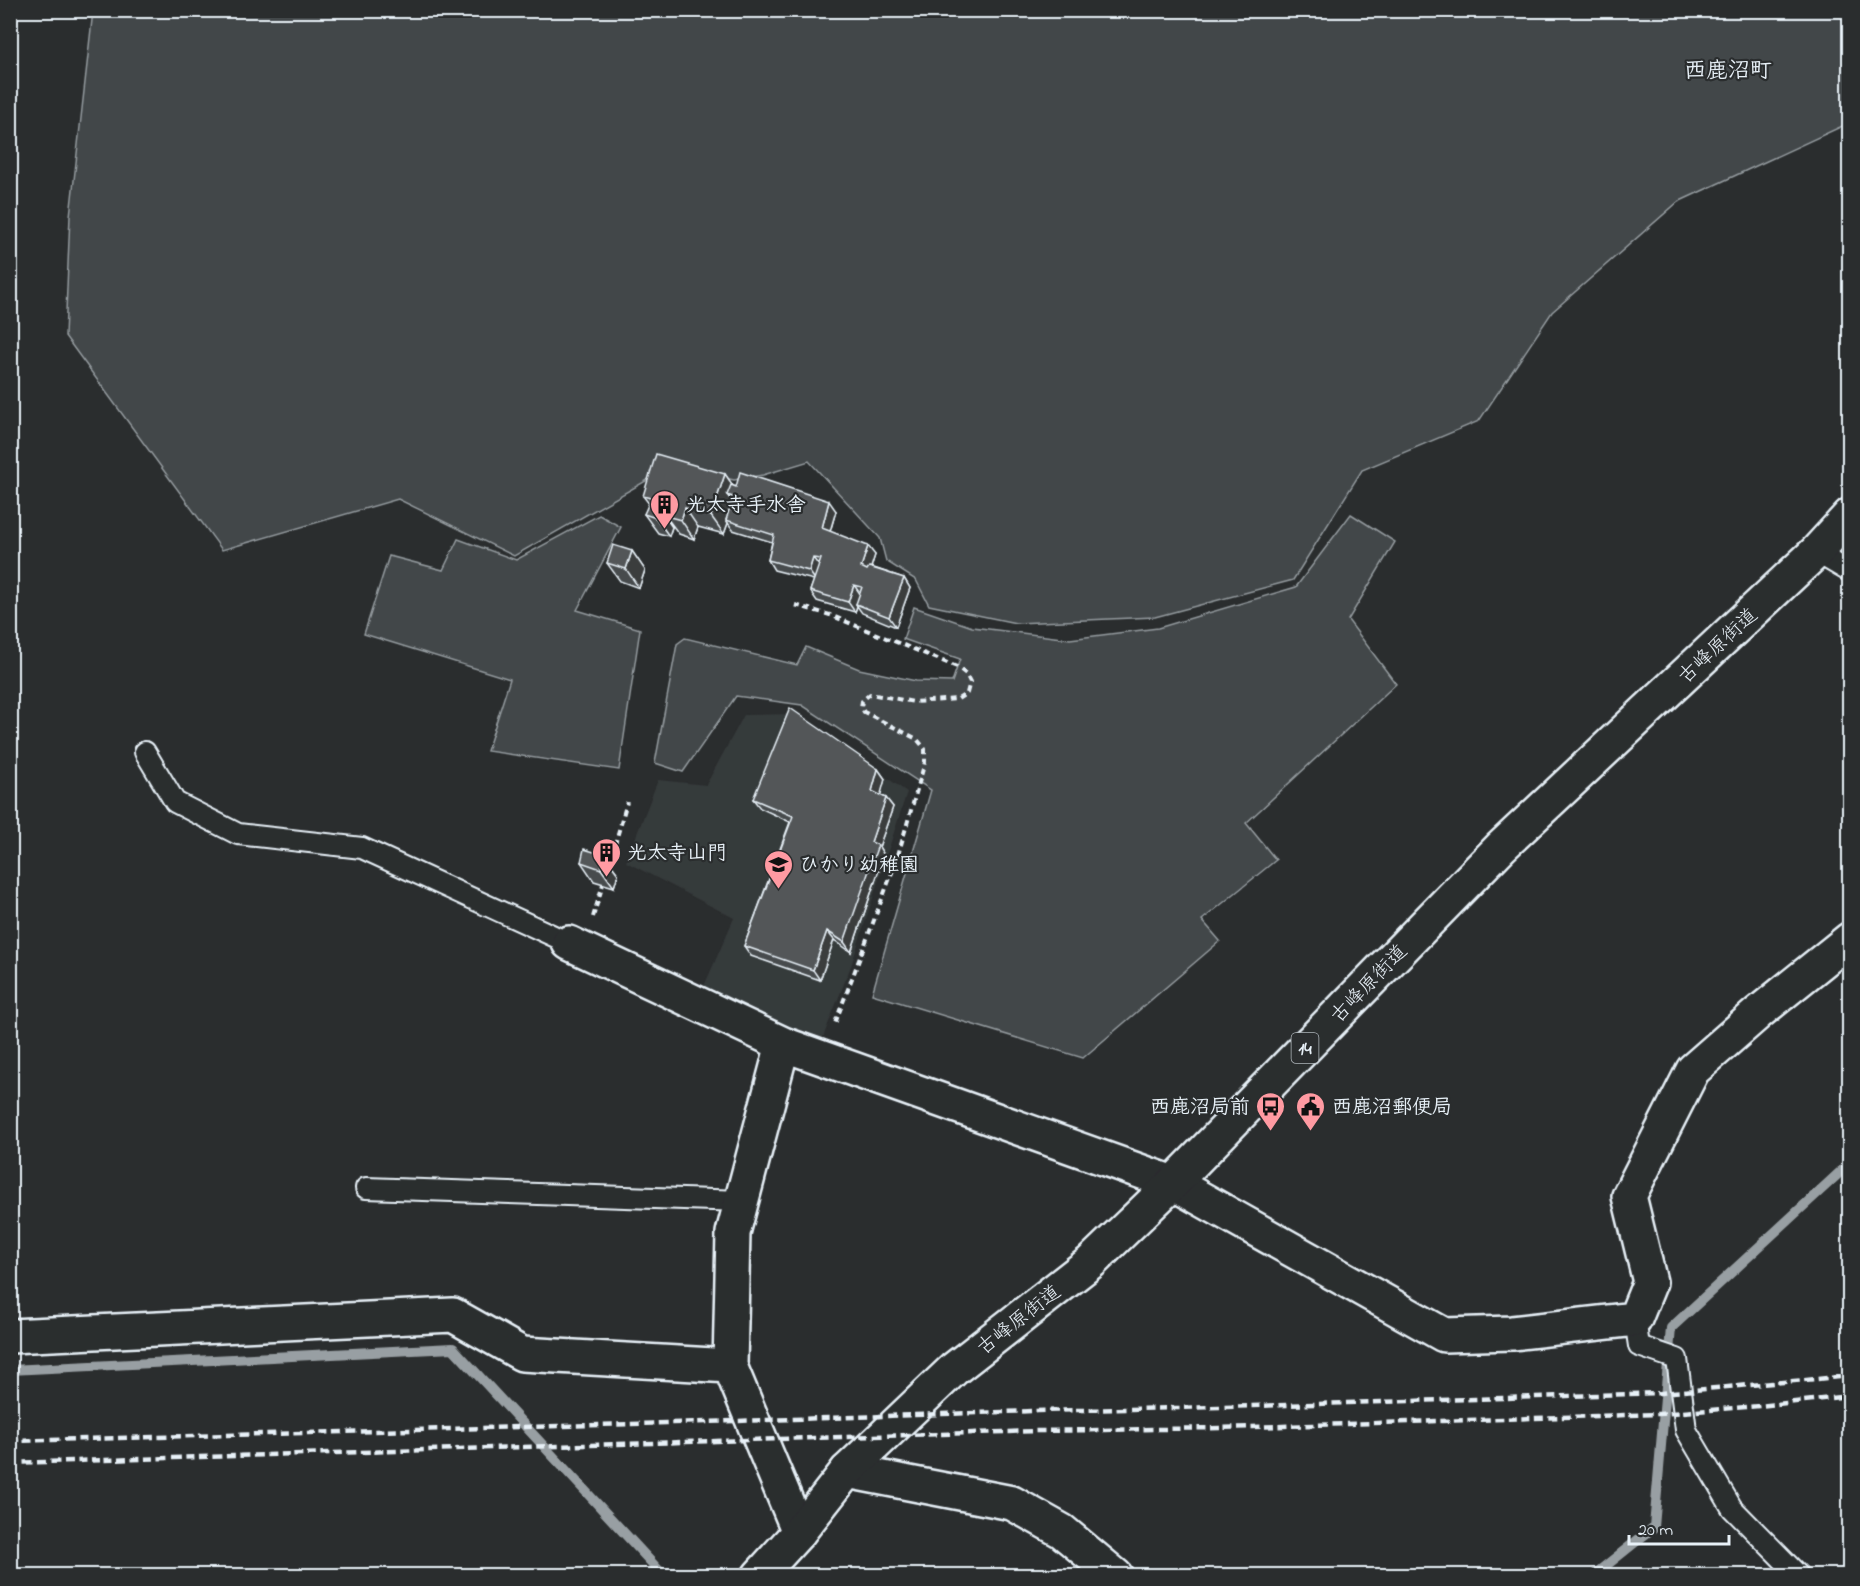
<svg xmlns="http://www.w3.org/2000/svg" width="1860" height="1586" viewBox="0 0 1860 1586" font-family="'Indie Flower','Klee One',sans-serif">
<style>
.built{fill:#363a3b}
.green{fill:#424648;stroke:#959ca0;stroke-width:1.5}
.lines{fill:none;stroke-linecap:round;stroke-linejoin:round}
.stream{stroke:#989fa3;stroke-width:10}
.service-casing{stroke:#e8f1f8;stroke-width:24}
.minor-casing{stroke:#e8f1f8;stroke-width:38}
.primary-casing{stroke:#e8f1f8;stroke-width:38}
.path{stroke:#e8f1f8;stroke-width:4;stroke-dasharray:6 4.5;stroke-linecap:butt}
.service{stroke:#2a2d2e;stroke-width:20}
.minor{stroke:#2a2d2e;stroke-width:33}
.primary{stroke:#2a2d2e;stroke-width:33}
.rail{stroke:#e8f1f8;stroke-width:4.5;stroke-dasharray:9 4.5;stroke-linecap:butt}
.wall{fill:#474b4d;stroke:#e8f1f8;stroke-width:1.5}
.shaded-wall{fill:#3a3d3e;stroke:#e8f1f8;stroke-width:1.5}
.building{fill:#535759;stroke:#e8f1f8;stroke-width:1.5}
.labels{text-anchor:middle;stroke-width:4.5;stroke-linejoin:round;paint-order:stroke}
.shield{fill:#2a2d2e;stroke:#afb6bb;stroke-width:1.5}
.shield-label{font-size:18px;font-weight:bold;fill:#e8f1f8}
.poi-label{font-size:20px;font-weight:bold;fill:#e8f1f8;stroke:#2a2d2e;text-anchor:start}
.street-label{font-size:20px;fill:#e8f1f8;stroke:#2a2d2e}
.quarter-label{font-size:22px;font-weight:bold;fill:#e8f1f8;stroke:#2a2d2e}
</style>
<rect width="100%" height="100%" fill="#2a2d2e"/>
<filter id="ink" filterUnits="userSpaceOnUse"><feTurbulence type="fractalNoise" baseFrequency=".0167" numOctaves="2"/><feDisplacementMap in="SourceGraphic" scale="12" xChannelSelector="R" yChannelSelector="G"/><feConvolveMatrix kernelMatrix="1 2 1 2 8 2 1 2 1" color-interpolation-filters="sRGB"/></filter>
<g filter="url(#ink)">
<path class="built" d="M797,714L907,792L851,966L820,1045L701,993L734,918L626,862L658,780L706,785L744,715Z"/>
<path class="green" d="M93,11H1849V123L1678,202L1552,312L1479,421L1362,470L1293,580L1155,617L1016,623L929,605L916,580L886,561L880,538L809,461L763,475L734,480L672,466L514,556L398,499L222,550L65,336L70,216Z
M1351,514L1395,542L1348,620L1396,684L1246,823L1276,860L1202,920L1220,941L1083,1058L872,994L931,790L802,705L736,696L683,772L655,763L677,644L685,638L797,665L806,647L859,669L916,681L952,682L960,659L903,639L914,607L972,627L1070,639L1158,628L1296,587Z
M599,515L621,527L577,610L640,629L619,770L487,751L510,679L364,634L389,556L443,570L458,539L516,560Z"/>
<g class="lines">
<path class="stream" d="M10,1370L453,1348L664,1576
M1593,1576L1654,1527L1671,1328L1850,1163"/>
<defs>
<path id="service" d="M1816,552L1850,572
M145,752L175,802L238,834L362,848L569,943
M366,1188L742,1201
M1635,1319L1639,1346L1677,1359L1686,1430L1732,1508L1799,1576"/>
<path id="minor" d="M569,943L783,1044L1173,1183L1444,1335L1512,1333L1635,1319L1650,1282L1629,1196L1693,1070L1758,1013L1850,939
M783,1044L733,1233L730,1366L799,1532
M10,1336L453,1315L522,1354L730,1366
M847,1471L1012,1503L1062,1531L1116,1576"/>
<path id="primary" d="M759,1576L799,1532L847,1471L954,1369L1091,1262L1173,1183L1501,847L1816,552L1850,515"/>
</defs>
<use href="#service" class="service-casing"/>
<use href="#minor" class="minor-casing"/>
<use href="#primary" class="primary-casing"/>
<path class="path" d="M795,605L830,615L957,667L966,674L970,682L967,693L958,699L914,702L870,694L862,701L861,707L864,712L917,739L925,749V762L896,862L834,1026
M609,865L627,802
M593,917L604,881"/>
<use href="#service" class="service"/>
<use href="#minor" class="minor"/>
<use href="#primary" class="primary"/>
<path class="rail" d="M10,1441L706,1422L1034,1411L1222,1407L1661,1393L1850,1376
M10,1463L1037,1431L1220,1428L1659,1414L1759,1406L1850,1396"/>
</g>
<path class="wall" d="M725,474L733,486L836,511L830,532L875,555L871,567L904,578L910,588L896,627L862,613L857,606L855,612L817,601L810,591L814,580L774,570L768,560L772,542L733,530L728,523L724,534L698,527L694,539L679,534L667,518L666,517L672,527L669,536L658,533L644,514L650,505L643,496Z
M632,551L645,570L639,588L620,581L607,563Z
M878,769L885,779L880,795L886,798L893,807L879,847L884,855L851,952L834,940L820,980L751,956L744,946L790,822L760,808L753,799Z
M604,855L618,874L614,887L594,881L581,862Z"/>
<path class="shaded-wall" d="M725,474L738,493L733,497L727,495L734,504L726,520L728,523L724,534L711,516Z
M829,501L836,511L828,538L822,528Z
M659,508L672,527L669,536L656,518Z
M685,508L698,527L694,539L681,520Z
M868,546L875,555L868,577L861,567Z
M632,551L645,570L639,588L626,569Z
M813,558L820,567L816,581L809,571Z
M904,578L910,588L896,627L889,617Z
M854,585L861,595L856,604L857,606L855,612L848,602Z
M878,769L885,779L879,801L872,791Z
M886,798L893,807L879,847L884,855L851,952L844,942L871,842Z
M604,855L618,874L614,887L601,869Z
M827,931L834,940L820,980L813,970Z"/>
<path class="building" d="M656,454L725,474L711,516L685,508L681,520L666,516L670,503L643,496Z
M740,472L829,501L822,528L868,546L861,567L867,570L869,567L904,578L889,617L856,604L862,587L854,585L848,602L810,591L821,559L813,558L809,571L768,560L774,535L726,520L733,497L727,495L731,485L736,487Z
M648,505L659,508L656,518L644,514Z
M613,545L632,551L626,569L607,563Z
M790,708L878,769L872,791L886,798L871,842L878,845L844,942L827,931L813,970L744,946L793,816L753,799Z
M584,849L604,855L601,869L581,862Z"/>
</g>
<defs>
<symbol id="building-pin" viewBox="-11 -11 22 30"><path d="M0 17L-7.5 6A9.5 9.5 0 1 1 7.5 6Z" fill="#ff9aa2" stroke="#2a2d2e"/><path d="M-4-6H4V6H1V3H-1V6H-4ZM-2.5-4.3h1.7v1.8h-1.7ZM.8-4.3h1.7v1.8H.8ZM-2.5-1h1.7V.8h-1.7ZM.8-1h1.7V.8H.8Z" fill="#111"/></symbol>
<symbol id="school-pin" viewBox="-11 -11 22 30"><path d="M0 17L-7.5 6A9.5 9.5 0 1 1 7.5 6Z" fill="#ff9aa2" stroke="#2a2d2e"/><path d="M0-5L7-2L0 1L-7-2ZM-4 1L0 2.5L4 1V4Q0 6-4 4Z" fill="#111"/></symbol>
<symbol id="bus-pin" viewBox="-11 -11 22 30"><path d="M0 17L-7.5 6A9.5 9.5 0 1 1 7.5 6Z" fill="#ff9aa2" stroke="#2a2d2e"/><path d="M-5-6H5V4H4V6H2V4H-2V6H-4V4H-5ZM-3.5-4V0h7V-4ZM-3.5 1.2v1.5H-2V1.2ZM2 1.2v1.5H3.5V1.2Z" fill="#111"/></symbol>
<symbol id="civic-pin" viewBox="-11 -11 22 30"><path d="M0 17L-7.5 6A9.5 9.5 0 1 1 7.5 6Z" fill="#ff9aa2" stroke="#2a2d2e"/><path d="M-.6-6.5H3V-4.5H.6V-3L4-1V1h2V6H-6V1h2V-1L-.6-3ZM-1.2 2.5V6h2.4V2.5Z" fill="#111"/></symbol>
</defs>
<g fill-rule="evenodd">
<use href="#building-pin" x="648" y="488" width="33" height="45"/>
<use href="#building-pin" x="590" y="836" width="33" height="45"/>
<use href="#school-pin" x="762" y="848" width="33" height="45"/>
<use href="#bus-pin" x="1254" y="1090" width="33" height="45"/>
<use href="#civic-pin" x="1294" y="1090" width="33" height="45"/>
</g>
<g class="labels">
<rect class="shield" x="1291.5" y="1033" width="27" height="30" rx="4.5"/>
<g class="shield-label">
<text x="1305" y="1054">14</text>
</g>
<g class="poi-label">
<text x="686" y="511">光太寺手水舎</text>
<text x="627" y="859">光太寺山門</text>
<text x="799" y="871">ひかり幼稚園</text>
<text x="1250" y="1113" text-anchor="end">西鹿沼局前</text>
<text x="1332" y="1113">西鹿沼郵便局</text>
</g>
<g class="street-label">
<text transform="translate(1717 645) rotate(-43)" y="7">古峰原街道</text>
<text transform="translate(1368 983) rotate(-46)" y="7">古峰原街道</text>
<text transform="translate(1018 1319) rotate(-38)" y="7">古峰原街道</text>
</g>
<g class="quarter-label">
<text x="1728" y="77">西鹿沼町</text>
</g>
</g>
<rect width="1860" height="1586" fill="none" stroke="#2a2d2e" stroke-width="36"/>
<rect x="18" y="18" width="1824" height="1550" fill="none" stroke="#e8f1f8" stroke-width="2" filter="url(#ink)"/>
<path d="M1629 1535v9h100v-9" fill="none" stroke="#e8f1f8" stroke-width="3"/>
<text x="1638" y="1535" font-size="18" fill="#e8f1f8" stroke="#2a2d2e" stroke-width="4.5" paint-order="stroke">20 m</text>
</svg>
